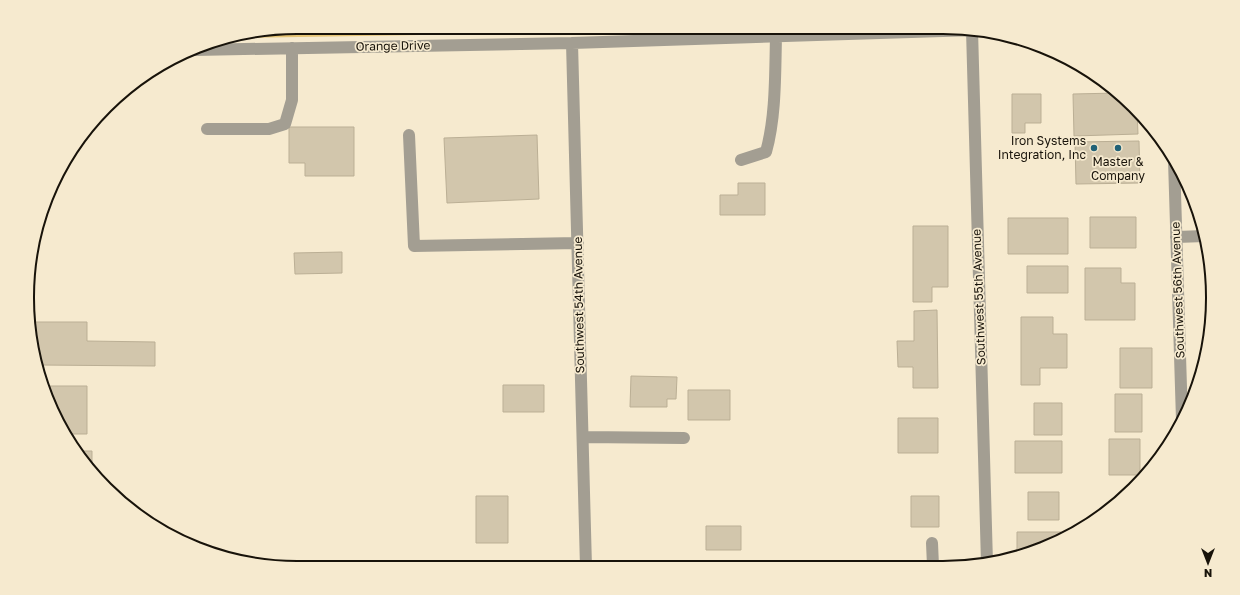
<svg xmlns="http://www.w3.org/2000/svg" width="1240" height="595" viewBox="0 0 1240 595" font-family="'Golos Text',sans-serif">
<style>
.green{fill:#e6c576}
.building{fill:#d2c6ac;stroke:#bbaf95}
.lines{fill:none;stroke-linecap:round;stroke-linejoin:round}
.minor{stroke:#a39e92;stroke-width:12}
.poi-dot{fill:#226277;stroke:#f6eacf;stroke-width:1.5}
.labels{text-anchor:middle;stroke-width:3.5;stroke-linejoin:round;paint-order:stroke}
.street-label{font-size:12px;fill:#18130a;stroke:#f6eacf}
.poi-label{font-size:12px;fill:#18130a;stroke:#f6eacf;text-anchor:end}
.rim{fill:none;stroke:#18130a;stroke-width:2}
</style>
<rect width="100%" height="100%" fill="#f6eacf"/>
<path class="green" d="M298,27H772L674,31L234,38Z"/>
<path class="building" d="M1117,93L1137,110L1138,134L1074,136L1073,94Z
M1012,94H1041V123H1025V133H1012Z
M289,127H354V176H305V163H289Z
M537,135L539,199L447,203L444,138Z
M1139,141L1140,183L1076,184L1075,142Z
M738,183H765V215H720V195H738Z
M1090,217H1136V248H1090Z
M1008,218H1068V254H1008Z
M913,226H948V287H932V302H913Z
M342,252V273L295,274L294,253Z
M1027,266H1068V293H1027Z
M1085,268H1121V283H1135V320H1085Z
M937,310L938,388H913V367H898L897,341H914V311Z
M1021,317H1053V334H1067V368H1040V385H1021Z
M35,322H87V341L155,342V366L39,365L35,352Z
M1120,348H1152V388H1120Z
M631,376L677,377L676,399H667V407H630Z
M503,385H544V412H503Z
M45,386H87V434H67L55,417Z
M688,390H730V420H688Z
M1115,394H1142V432H1115Z
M1034,403H1062V435H1034Z
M898,418H938V453H898Z
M1109,439H1140V475H1109Z
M1015,441H1062V473H1015Z
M79,451H92V469Z
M1028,492H1059V520H1028Z
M476,496H508V543H476Z
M911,496H939V527H911Z
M706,526H741V550H706Z
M1017,532H1061V539L1046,547L1017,555Z"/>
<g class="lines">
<path class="minor" d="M972,30L987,563
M572,43L586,567
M195,50L572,43L974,30
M207,129H269L285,124L292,100V48
M409,135L414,246L578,243
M741,160L766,152C776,116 775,74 776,37
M1174,160L1182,420
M1176,237L1205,236
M583,437L684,438
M932,543L933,566"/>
</g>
<g class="poi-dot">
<circle cx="1094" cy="148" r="4"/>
<circle cx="1118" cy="148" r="4"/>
</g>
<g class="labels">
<g class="street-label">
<text transform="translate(393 46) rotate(-1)" y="4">Orange Drive</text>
<text transform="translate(1178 290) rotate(-92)" y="4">Southwest 56th Avenue</text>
<text transform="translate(979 297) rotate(-92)" y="4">Southwest 55th Avenue</text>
<text transform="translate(579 305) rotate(-91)" y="4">Southwest 54th Avenue</text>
</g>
<g class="poi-label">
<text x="1086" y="145">Iron Systems<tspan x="1086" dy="14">Integration, Inc</tspan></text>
<text x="1118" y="166" text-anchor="middle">Master &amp;<tspan x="1118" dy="14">Company</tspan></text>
</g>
</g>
<path d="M0 0H1240V595H0ZM297 34H943A263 263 0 0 1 1206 297V298A263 263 0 0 1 943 561H297A263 263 0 0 1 34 298V297A263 263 0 0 1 297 34Z" fill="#f6eacf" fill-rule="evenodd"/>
<path class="rim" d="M297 34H943A263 263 0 0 1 1206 297V298A263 263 0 0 1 943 561H297A263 263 0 0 1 34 298V297A263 263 0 0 1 297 34Z"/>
<g transform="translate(1208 563) rotate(180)" stroke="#f6eacf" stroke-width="3" paint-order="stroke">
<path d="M0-3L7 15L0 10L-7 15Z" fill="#18130a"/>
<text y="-6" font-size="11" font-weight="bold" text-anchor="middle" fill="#18130a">N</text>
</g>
</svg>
